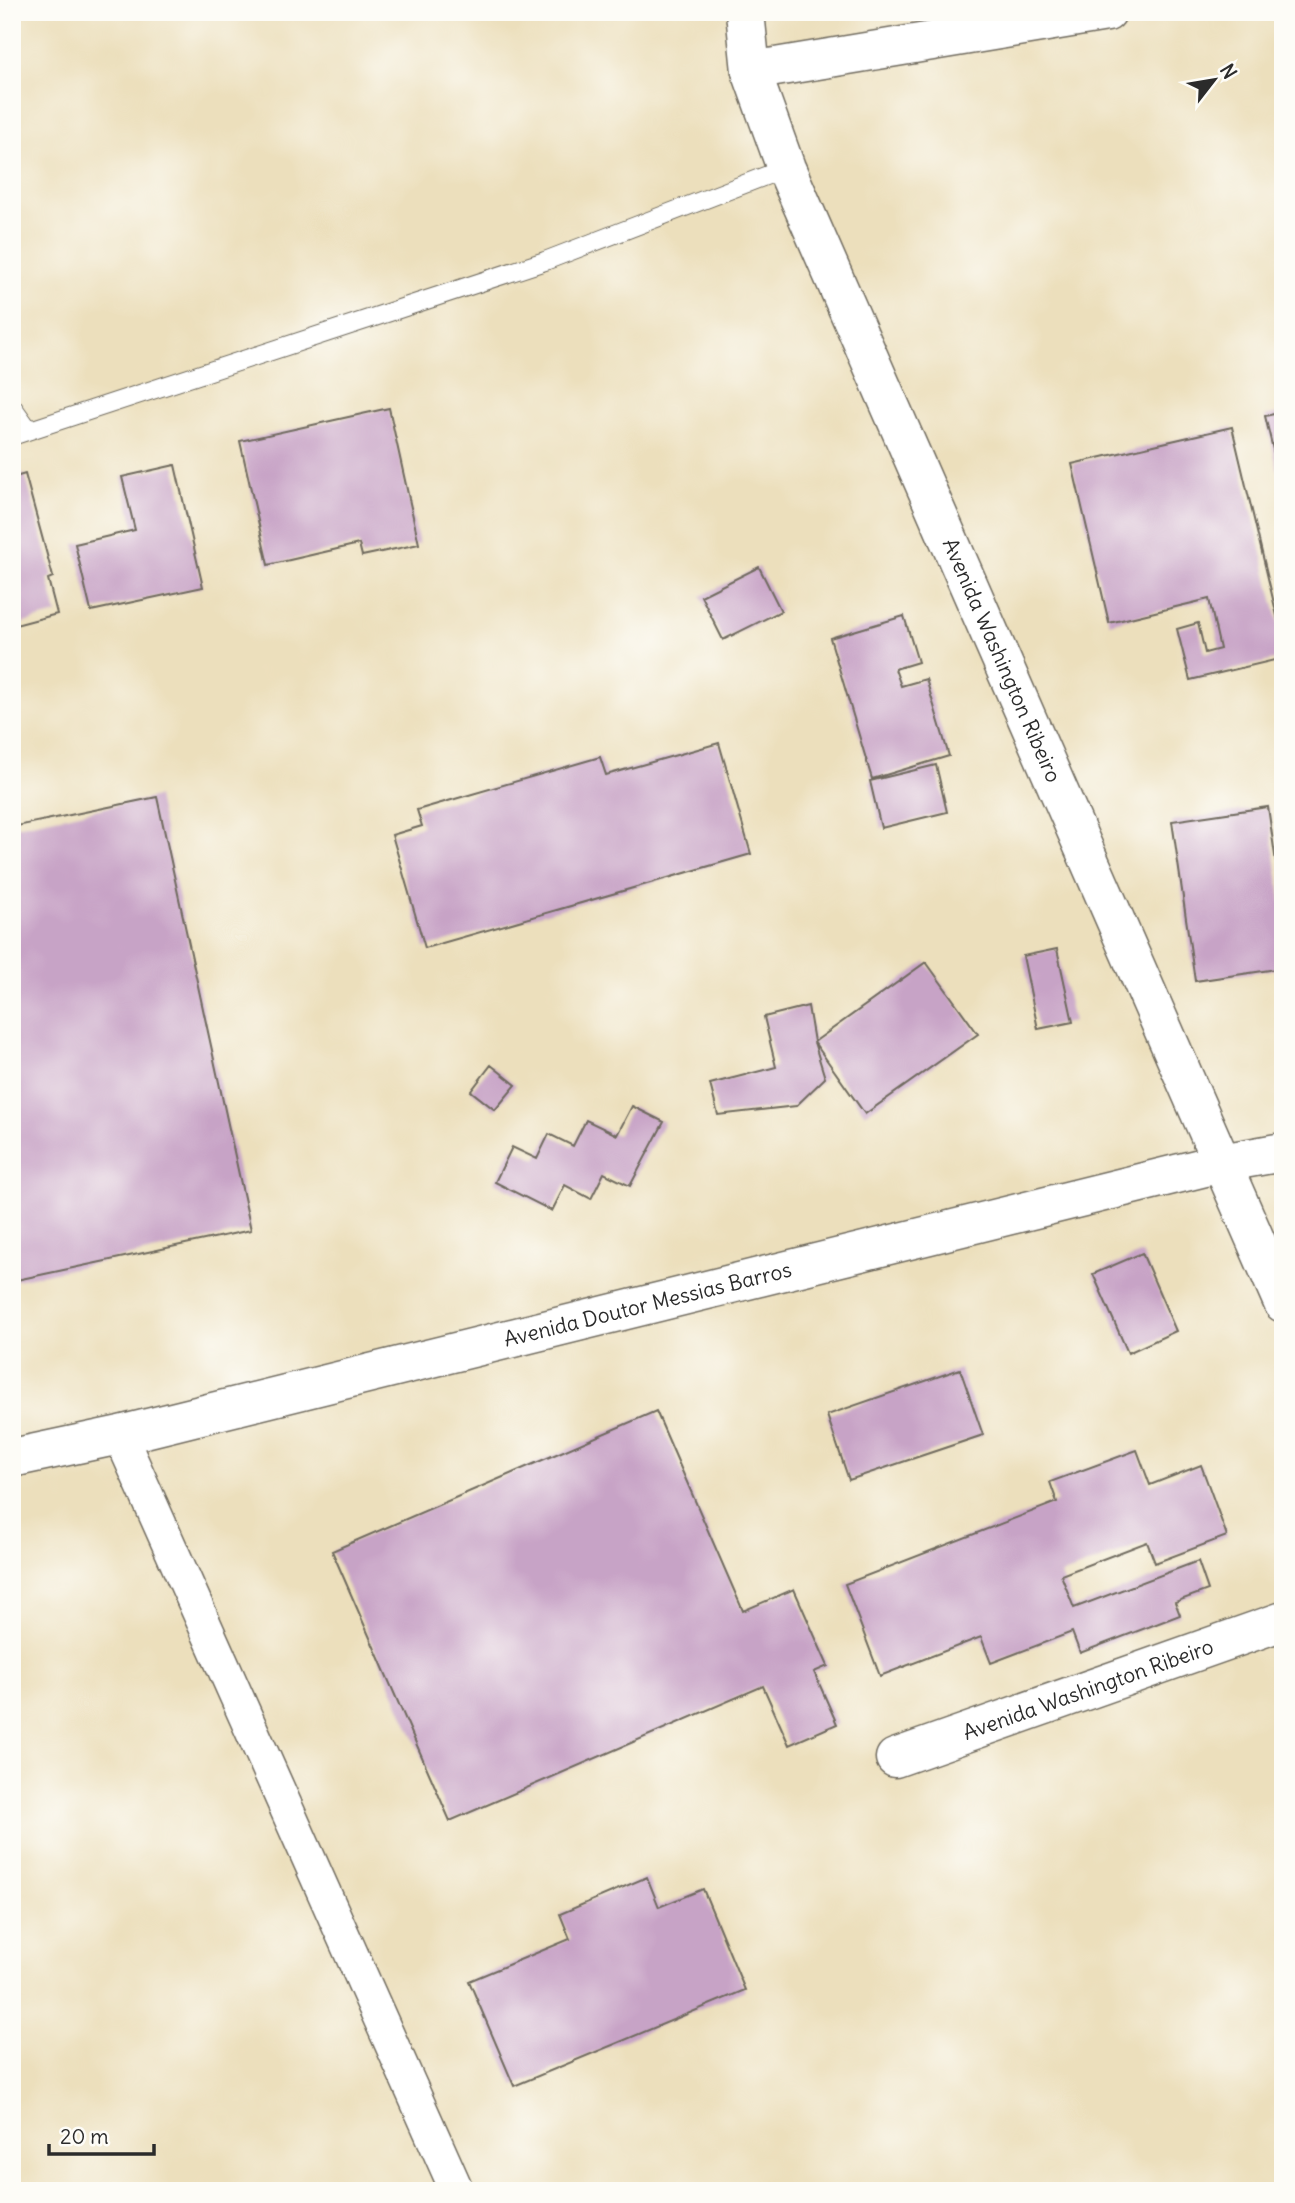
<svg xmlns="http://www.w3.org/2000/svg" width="1295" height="2203" viewBox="0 0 1295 2203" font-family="Delius,sans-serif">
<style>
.building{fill:#c7a3c6}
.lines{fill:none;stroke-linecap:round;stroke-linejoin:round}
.service-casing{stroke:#6f6a5e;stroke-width:20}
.minor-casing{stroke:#6f6a5e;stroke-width:36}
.tertiary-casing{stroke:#6f6a5e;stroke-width:41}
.service{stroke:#fff;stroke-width:18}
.minor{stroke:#fff;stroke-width:33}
.tertiary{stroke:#fff;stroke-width:38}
.labels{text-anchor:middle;stroke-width:5;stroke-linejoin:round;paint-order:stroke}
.street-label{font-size:21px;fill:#2b2b2b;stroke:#fdfcf7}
</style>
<rect width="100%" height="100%" fill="#fdfcf7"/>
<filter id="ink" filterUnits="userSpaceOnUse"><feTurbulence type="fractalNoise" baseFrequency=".0143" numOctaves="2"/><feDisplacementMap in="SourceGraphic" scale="14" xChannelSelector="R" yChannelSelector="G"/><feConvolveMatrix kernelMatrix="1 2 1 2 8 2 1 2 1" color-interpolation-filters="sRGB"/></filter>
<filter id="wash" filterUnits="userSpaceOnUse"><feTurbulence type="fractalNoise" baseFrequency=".00686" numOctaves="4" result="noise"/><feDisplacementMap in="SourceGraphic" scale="28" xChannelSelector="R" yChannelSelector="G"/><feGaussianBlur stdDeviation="1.57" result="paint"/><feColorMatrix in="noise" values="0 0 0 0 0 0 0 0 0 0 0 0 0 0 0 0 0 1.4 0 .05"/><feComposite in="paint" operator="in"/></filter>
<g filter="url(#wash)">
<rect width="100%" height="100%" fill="#ecdfbc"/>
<g id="blocks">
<path class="building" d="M389,408L419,544L362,556L359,544L268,565L240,441Z
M1283,412V487H1282L1265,416Z
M1232,427L1283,641V658L1190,680L1177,629L1198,623L1205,653L1220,649L1209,599L1109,623L1072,464Z
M175,465L203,587L91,611L75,544L135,530L122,477Z
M25,474L53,577L48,579L57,614L12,626V478Z
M759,567L781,611L723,640L701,596Z
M904,616L918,662L895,669L901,686L926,679L949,756L872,779L830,638Z
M719,743L751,854L425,948L392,835L422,826L417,810L600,757L606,775Z
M936,765L947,812L881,828L870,781Z
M157,797L251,1230L12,1281V827Z
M1268,807L1283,911V968L1195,981L1172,821Z
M1057,949L1073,1022L1038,1029L1023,956Z
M926,962L978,1034L865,1114L814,1042L825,1078L796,1106L718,1115L710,1084L776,1067L764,1017L808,1006L814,1042Z
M491,1065L516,1085L495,1110L471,1091Z
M632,1106L664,1122L630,1186L604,1173L591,1199L565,1185L552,1211L495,1182L512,1147L537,1159L549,1134L573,1146L586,1120L617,1135Z
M1142,1253L1176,1331L1128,1353L1093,1274Z
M960,1369L983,1435L849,1480L827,1415Z
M656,1411L743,1611L794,1589L828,1666L814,1672L837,1724L789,1745L763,1686L450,1821L332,1551Z
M1137,1450L1150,1485L1201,1465L1227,1536L1155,1563L1147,1542L1061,1575L1074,1608L1198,1561L1208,1590L1175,1602L1180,1615L1080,1653L1072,1632L991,1663L981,1637L880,1676L845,1584L1057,1502L1050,1482Z
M647,1877L659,1907L703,1889L745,1990L514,2086L469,1981L570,1939L560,1914Z"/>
</g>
</g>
<g filter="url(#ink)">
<use href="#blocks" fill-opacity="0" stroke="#6f6a5e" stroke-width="2"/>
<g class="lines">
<defs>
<path id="service" d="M12,406L29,430
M12,436L545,261L786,168"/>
<path id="minor" d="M120,1435L457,2191"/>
<g id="tertiary">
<path id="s1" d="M745,12L751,71L786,168L1283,1303"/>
<path d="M751,71L1107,12"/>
<path id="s2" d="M12,1458L120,1435L1221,1163L1283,1152"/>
<path id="s3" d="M895,1758L1283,1621"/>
</g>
</defs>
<use href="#service" class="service-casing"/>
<use href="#minor" class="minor-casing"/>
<use href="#tertiary" class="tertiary-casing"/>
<use href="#service" class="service"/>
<use href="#minor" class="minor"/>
<use href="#tertiary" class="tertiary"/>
</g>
</g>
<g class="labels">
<g class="street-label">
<text dy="7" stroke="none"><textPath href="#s1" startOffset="700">Avenida Washington Ribeiro</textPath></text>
<text dy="7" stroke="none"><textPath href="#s2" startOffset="654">Avenida Doutor Messias Barros</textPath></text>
<text dy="7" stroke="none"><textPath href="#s3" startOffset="205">Avenida Washington Ribeiro</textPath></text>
</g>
</g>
<rect width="1295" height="2203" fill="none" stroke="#fdfcf7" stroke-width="42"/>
<g transform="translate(1214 80) rotate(59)" stroke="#fdfcf7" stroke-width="5" paint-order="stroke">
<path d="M0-5L12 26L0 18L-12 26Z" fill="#2b2b2b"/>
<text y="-10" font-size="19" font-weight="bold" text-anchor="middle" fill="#2b2b2b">N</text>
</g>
<path d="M49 2144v10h105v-10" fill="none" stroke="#2b2b2b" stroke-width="3.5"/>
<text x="60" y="2144" font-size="21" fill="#2b2b2b" stroke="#fdfcf7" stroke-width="5" paint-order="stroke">20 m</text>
</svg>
